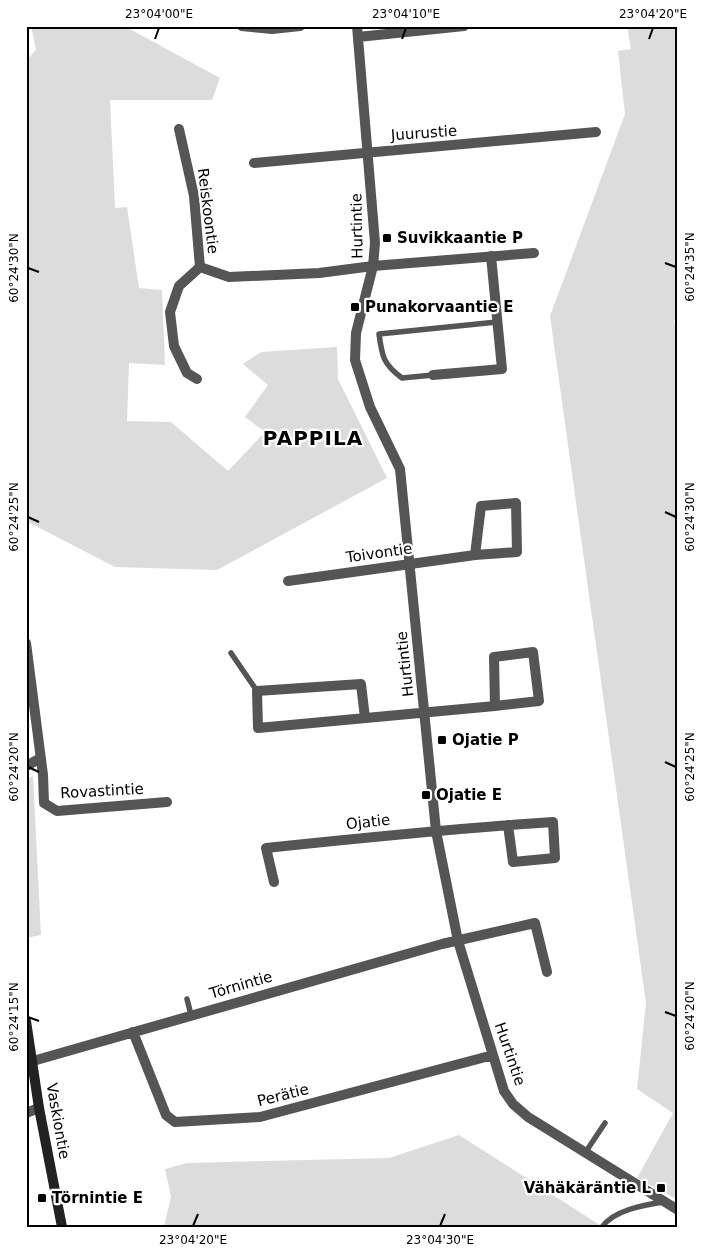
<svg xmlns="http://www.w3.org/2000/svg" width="704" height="1253" viewBox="0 0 704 1253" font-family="'DejaVu Sans',sans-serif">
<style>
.green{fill:#dcdcdc}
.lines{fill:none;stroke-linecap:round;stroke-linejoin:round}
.service{stroke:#555;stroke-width:5.5}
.minor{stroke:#555;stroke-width:10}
.secondary{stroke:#222;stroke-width:10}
.ticks{fill:none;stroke:#000;stroke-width:2}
.poi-dot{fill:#000;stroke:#fff;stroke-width:2}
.labels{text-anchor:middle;stroke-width:4.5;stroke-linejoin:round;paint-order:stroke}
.street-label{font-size:15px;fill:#000;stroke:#fff}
.poi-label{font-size:15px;font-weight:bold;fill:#000;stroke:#fff;text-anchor:start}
.district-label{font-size:20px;font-weight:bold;letter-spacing:1px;fill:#000;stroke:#fff}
.neatline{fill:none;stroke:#000;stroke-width:2}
.ticks-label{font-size:12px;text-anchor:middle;fill:#000}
</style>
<rect width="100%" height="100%" fill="#fff"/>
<path class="green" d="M31,26H124L220,78L212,100H110L115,208L127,207L139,288L162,290L165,365L129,363L127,421L171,422L228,471L265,432L245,417L268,385L243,364L261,352L337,347L338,379L387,478L217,570L115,567L26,521V61L36,50Z
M627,26H678V313L674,321L678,337V1200L637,1178L673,1113L637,1089L646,1003L550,316L625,114L618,51L631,49Z
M33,776L41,935L26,938V779Z
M459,1135L603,1227H164L171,1197L165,1169L187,1163L389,1158Z"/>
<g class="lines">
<path class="service" d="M433,375L402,378C383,364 382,356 379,334L497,322
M231,653L257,691
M187,999L191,1015
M585,1153L605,1123
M602,1227C614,1210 644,1205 663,1202"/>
<path class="minor" d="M242,26L272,29L300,26
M357,26L375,243L373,266L356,333L355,360L370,407L400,469L436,831L458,941L504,1091L513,1104L528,1117L678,1210
M358,37L464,26
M179,129L194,196L200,267
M254,163L596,132
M433,375L502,369L491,256
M197,379L187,373L174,346L170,312L179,286L200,267L229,277L319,273L373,266L534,253
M288,581L475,555L481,506L516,503L517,552L475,555
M26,643L43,775L44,803L57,811L167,802
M365,718L361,684L257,691L258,728L495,706L494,657L533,652L539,701L495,706
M26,766L41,758
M274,882L266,848C361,838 457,828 553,822L555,858L513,862L508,825
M133,1032L166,1115L175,1122L260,1117L493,1055
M33,1061L442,944L535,923L547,972
M26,1113L39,1108"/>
<path class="secondary" d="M26,1021L39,1108L62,1227"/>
</g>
<path class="ticks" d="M155,39L159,28M402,39L406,28M649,39L653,28M665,263L676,267M28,268L39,272M665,512L676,517M28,517L39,522M665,762L676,767M28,767L39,772M665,1012L676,1016M28,1017L39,1021M193,1226L198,1214M440,1226L445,1214"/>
<g class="poi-dot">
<rect x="382" y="233" width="10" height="10" rx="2.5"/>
<rect x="350" y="302" width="10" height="10" rx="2.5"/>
<rect x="437" y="735" width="10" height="10" rx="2.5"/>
<rect x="421" y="790" width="10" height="10" rx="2.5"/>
<rect x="656" y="1183" width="10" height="10" rx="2.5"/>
<rect x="37" y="1193" width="10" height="10" rx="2.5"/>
</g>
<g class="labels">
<g class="street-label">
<text transform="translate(424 133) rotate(-4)" y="5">Juurustie</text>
<text transform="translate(208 211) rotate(83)" y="5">Reiskoontie</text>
<text transform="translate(357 226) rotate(-91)" y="5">Hurtintie</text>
<text transform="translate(379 553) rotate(-8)" y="5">Toivontie</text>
<text transform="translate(405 664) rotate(-96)" y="5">Hurtintie</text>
<text transform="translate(102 791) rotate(-3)" y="5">Rovastintie</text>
<text transform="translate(368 822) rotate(-6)" y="5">Ojatie</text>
<text transform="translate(241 985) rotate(-16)" y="5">Törnintie</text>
<text transform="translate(510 1054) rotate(71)" y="5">Hurtintie</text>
<text transform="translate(283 1095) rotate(-14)" y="5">Perätie</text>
<text transform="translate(58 1121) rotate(80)" y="5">Vaskiontie</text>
</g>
<g class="poi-label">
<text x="397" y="243">Suvikkaantie P</text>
<text x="365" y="312">Punakorvaantie E</text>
<text x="452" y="745">Ojatie P</text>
<text x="436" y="800">Ojatie E</text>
<text x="651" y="1193" text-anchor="end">Vähäkäräntie L</text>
<text x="52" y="1203">Törnintie E</text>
</g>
<g class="district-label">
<text x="313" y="445">PAPPILA</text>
</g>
</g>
<rect width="704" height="1253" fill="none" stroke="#ffffff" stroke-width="55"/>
<rect x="28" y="28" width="648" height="1198" class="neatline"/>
<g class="ticks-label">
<text x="159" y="18">23°04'00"E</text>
<text x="406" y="18">23°04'10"E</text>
<text x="653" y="18">23°04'20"E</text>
<text transform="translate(690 267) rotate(-90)" y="4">60°24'35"N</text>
<text transform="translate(14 268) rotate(-90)" y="4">60°24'30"N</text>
<text transform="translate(690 517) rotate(-90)" y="4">60°24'30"N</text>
<text transform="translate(14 517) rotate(-90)" y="4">60°24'25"N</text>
<text transform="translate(690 767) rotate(-90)" y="4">60°24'25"N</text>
<text transform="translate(14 767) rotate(-90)" y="4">60°24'20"N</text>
<text transform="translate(690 1016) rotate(-90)" y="4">60°24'20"N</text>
<text transform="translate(14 1017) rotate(-90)" y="4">60°24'15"N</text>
<text x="193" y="1244">23°04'20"E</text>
<text x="440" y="1244">23°04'30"E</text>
</g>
</svg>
